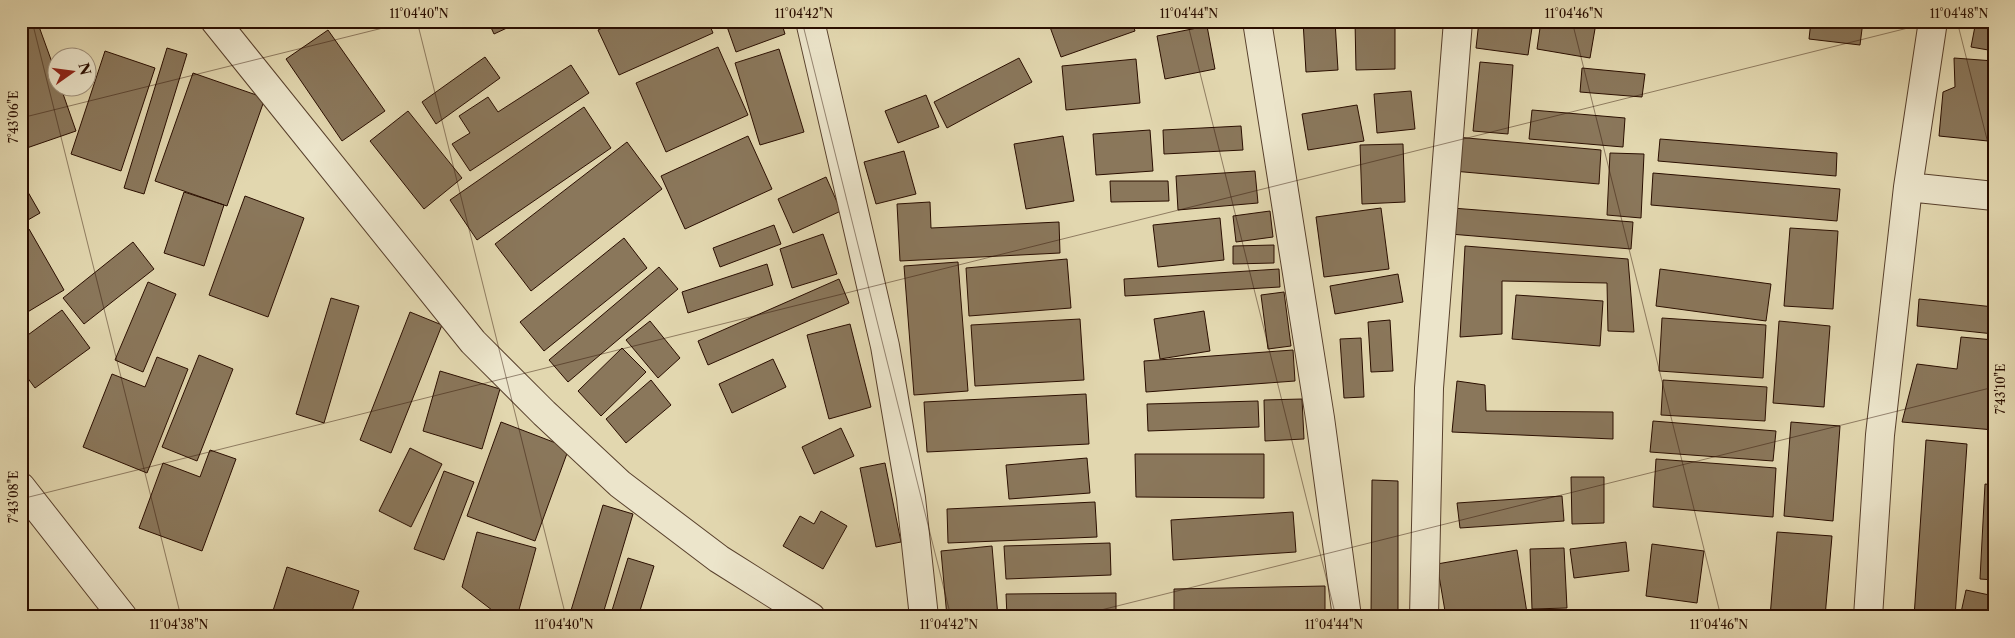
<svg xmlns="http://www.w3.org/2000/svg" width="2015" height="638" viewBox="0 0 2015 638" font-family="'Libre Caslon Text',serif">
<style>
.building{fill:#8a775b;stroke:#2a0e00}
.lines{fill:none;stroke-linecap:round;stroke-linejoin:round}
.street-casing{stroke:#58402c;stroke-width:30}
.street{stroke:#ece5cb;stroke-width:28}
.ticks{fill:none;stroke:#2a0e00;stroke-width:1;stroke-opacity:0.45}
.neatline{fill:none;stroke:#2a0e00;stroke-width:2}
.ticks-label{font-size:12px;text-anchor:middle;fill:#2a0e00}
</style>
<rect width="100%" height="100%" fill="#e2d7af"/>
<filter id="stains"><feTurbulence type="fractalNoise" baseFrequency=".004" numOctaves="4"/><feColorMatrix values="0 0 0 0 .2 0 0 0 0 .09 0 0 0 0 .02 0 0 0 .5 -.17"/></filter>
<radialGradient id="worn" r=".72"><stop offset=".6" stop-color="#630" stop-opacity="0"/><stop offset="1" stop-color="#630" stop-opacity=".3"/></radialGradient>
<path class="building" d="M25,21H37L58,79V88H61L76,131L21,150V23Z
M488,21H522L494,34Z
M617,21H708L713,33L619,75L598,30Z
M725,21H781L785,34L736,52Z
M1067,21H1132L1135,31L1061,57L1050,27Z
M1303,21H1335L1338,70L1306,72Z
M1355,21H1395V69L1356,70Z
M1479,21H1533L1528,55L1476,48Z
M1541,21H1584L1596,23L1590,58L1537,49Z
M1811,21H1863L1860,45L1809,39Z
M1976,21H1994V51L1971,47Z
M1207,26L1215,69L1165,79L1157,36Z
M328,30L385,111L342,141L286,59Z
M718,47L748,115L666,152L636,83Z
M167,48L187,54L144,194L124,188Z
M779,49L804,132L760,145L735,63Z
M105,51L155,68L121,171L71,154Z
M485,57L500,78L436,124L422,102Z
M1019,58L1032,82L947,128L934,102Z
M1954,58L1994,61L1988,141L1939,136L1943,92L1955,87Z
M1136,59L1140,103L1066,110L1062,66Z
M1480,62L1513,65L1508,134L1473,131Z
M571,65L589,93L470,171L452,144L470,133L459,116L488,97L498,112Z
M1582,68L1645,74L1642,97L1580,92Z
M193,73L265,98L227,206L155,181Z
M1411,91L1415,129L1377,133L1374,94Z
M926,95L939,127L898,143L885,111Z
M1357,105L1364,141L1308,150L1302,114Z
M584,107L611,148L477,240L450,200Z
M1532,110L1625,118L1623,147L1529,139Z
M408,111L462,178L424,209L370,141Z
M1241,126L1243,150L1164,154L1163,130Z
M1150,130L1153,171L1096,175L1093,134Z
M748,136L772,189L685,229L661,176Z
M1063,136L1074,201L1026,209L1014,144Z
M1456,137L1601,150L1599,184L1453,171Z
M1660,139L1837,153L1836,176L1658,161Z
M627,142L662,189L531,291L495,244Z
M1403,144L1405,202L1362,204L1360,145Z
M904,151L916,194L876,204L864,162Z
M1610,153L1644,154L1641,218L1607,215Z
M1255,171L1258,203L1178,210L1176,176Z
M1653,173L1840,189L1837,221L1651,205Z
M826,177L841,211L793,233L778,199Z
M21,180L40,213L21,224Z
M1110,181H1168L1169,201L1111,202Z
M184,192L224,205L204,266L164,253Z
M245,196L304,218L268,317L209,295Z
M930,202L931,228L1059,222L1060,253L900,261L897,204Z
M1381,208L1389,269L1324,277L1316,217Z
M1452,208L1633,222L1631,249L1450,234Z
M1270,211L1273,237L1236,242L1233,216Z
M1220,218L1224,260L1158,267L1153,225Z
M774,225L781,244L720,267L713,248Z
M1790,228L1838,231L1833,309L1784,306Z
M29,229L64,290L21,316V234Z
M823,234L837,274L792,288L780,249Z
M624,238L647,268L544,351L520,322Z
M133,242L154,269L84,324L63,298Z
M1274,245V263L1233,264V246Z
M1465,246L1628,259L1634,332L1608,331L1607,283L1502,281V334L1460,337Z
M1067,259L1071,308L969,316L966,268Z
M958,262L968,391L914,395L904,266Z
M767,264L773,285L688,313L682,292Z
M659,267L678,289L568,382L549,360Z
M1279,269L1280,287L1125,296L1124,279Z
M1660,269L1771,284L1766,321L1656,306Z
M1398,274L1403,302L1335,314L1330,286Z
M839,279L849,303L708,365L698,341Z
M148,282L176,294L143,372L115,360Z
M1284,292L1291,346L1268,349L1261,295Z
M1516,295L1603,301L1600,346L1512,339Z
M331,298L359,306L324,423L296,414Z
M1919,299L1994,307V334L1917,326Z
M62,310L90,348L35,388L21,369V340Z
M1204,311L1210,351L1160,359L1154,319Z
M410,312L442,325L391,453L360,440Z
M1662,318L1766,325L1763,378L1659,371Z
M1080,319L1084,380L975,386L971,325Z
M1390,320L1393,371L1371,372L1368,322Z
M650,321L680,358L658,378L626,340Z
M1779,321L1830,326L1824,407L1773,403Z
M850,324L871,407L829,419L807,335Z
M1961,337L1994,340V430L1902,422L1917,364L1957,369Z
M1361,338L1364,397L1344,398L1340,339Z
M622,348L646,372L601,416L578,391Z
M1293,350L1295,381L1146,392L1144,361Z
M199,355L233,369L197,461L162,447Z
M157,357L188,369L147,473L83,447L112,374L145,387Z
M773,359L786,387L732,413L719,384Z
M440,371L500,389L482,449L423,431Z
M651,380L671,405L626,443L606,419Z
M1663,380L1767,387L1765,421L1661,415Z
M1457,381L1485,385L1486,411L1613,412V439L1452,432Z
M1086,394L1089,444L927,452L924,402Z
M1302,399L1304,439L1265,441L1264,400Z
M1258,401L1259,427L1148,431L1147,404Z
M1653,421L1776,431L1773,461L1650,452Z
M501,422L569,448L535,541L467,516Z
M1791,422L1840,426L1833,521L1784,516Z
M841,428L854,456L814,474L802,447Z
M1926,440L1967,444L1955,617H1914Z
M410,448L442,464L411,527L379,511Z
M210,450L236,459L202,551L139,528L163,463L200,477Z
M1135,454H1264V498L1136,497Z
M1087,458L1090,493L1009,499L1006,465Z
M1656,459L1776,468L1773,517L1653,507Z
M885,463L901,542L876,547L860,468Z
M444,471L474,482L444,560L414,549Z
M1571,477H1604V523L1572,524Z
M1372,480L1398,481V617H1371Z
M1985,484L1994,485V580L1980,579Z
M1562,496L1564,521L1460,528L1457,503Z
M1095,502L1097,537L948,543L947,509Z
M603,505L633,514L602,617H569Z
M821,511L847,526L823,569L783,546L800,516L814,524Z
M1293,512L1296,552L1173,560L1171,520Z
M477,532L536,548L517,617H501L462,587Z
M1777,532L1832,536L1825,617H1770Z
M1626,542L1629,571L1574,578L1570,549Z
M1110,543L1111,575L1006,579L1004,546Z
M1652,544L1704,551L1697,603L1646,596Z
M992,546L998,617H947L941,551Z
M1564,548L1567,608L1532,609L1530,549Z
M1517,550L1527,613L1508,617H1446L1437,564Z
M628,558L654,566L638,617H610Z
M287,567L359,591L350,617H271Z
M1325,586V617H1174V589Z
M1966,590L1994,596V617H1960Z
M1116,593V617H1007L1006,594Z"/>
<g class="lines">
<defs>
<path id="street" d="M215,21L473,342L544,413L620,484L719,559L811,617
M810,21L885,346L911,498L924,617
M1257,21L1320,418L1347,617
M1908,187L1994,196
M21,487L123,617
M1424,617L1429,388L1458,21
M1868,617L1880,435L1908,187L1933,21"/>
</defs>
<use href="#street" class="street-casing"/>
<use href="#street" class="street"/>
</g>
<path class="ticks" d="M32,21L181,617M417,21L566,617M802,21L951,617M1187,21L1336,617M1572,21L1721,617M1957,21L1994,167M21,118L411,21M21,499L1936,21M1073,617L1994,387"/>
<rect width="2015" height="638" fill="none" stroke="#e2d7af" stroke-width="55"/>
<g transform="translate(72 72) rotate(76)"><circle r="24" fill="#ece5cb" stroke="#9e8f7a"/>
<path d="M0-4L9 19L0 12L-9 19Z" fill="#8f2418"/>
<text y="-8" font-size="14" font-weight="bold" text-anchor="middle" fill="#2a0e00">N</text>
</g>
<rect x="28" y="28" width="1960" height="582" class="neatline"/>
<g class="ticks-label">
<text x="419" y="18">11°04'40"N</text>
<text x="804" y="18">11°04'42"N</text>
<text x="1189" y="18">11°04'44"N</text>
<text x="1574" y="18">11°04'46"N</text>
<text x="1959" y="18">11°04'48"N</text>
<text transform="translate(14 117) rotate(-90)" y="4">7°43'06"E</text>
<text transform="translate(2001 389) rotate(-90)" y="4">7°43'10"E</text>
<text transform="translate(14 497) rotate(-90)" y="4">7°43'08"E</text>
<text x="179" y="629">11°04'38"N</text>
<text x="564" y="629">11°04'40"N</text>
<text x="949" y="629">11°04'42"N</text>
<text x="1334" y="629">11°04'44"N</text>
<text x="1719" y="629">11°04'46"N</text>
</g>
<rect width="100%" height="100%" filter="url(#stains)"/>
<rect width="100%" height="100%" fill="url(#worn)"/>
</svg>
